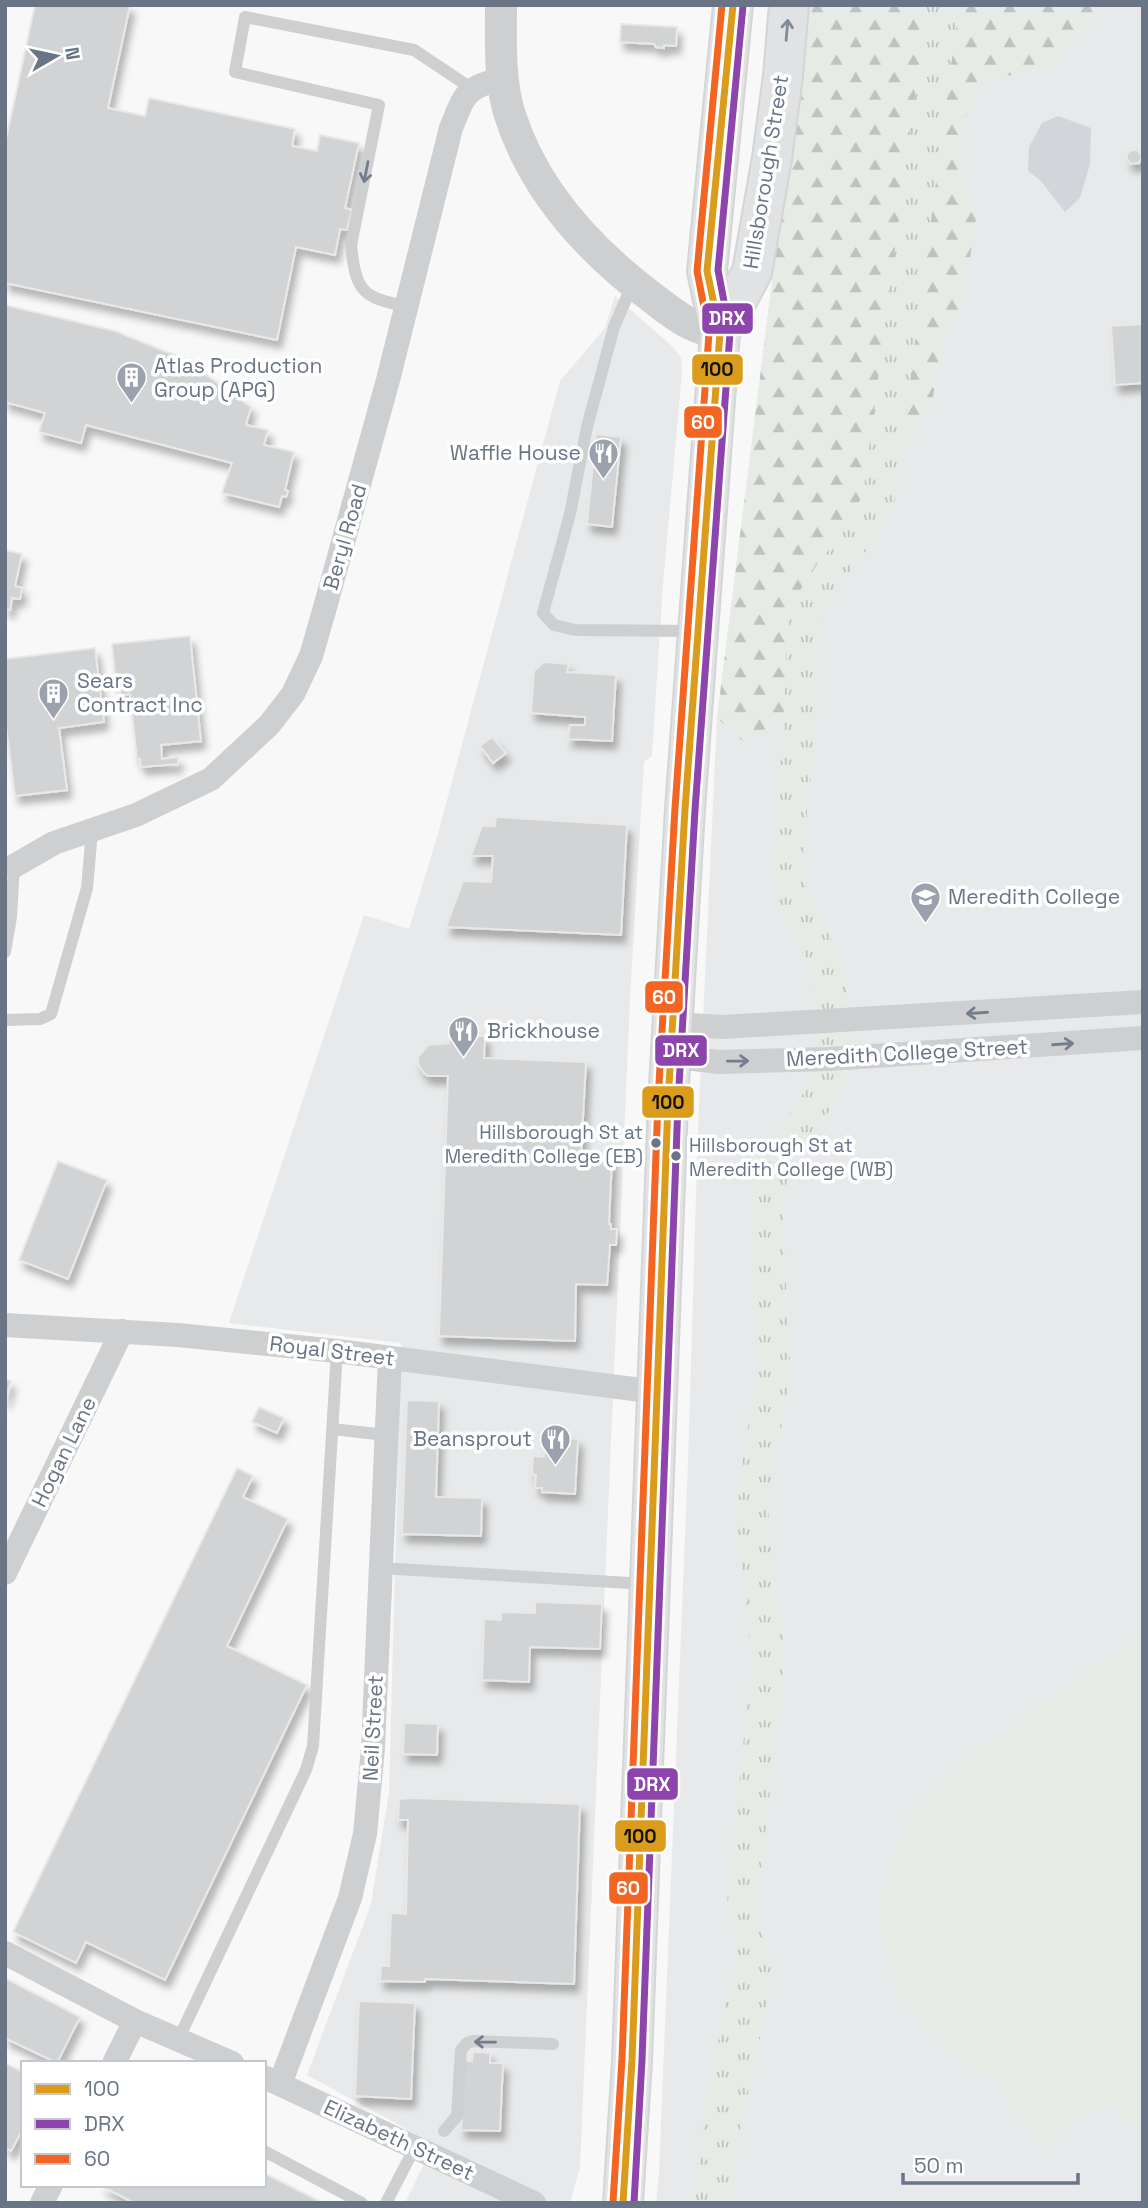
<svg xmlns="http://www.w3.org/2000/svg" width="1148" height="2208" viewBox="0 0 1148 2208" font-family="'Space Grotesk',sans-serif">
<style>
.built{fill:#e8e9ea}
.green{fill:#e7ebe6}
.forest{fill:url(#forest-firs)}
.park{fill:url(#park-tufts)}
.water{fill:#d2d6da}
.building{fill:#d2d3d4;stroke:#e8e8e8;stroke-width:2;filter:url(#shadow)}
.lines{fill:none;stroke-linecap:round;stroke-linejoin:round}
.primary-casing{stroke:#d4d5d6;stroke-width:42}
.service{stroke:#cecfd1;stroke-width:12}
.minor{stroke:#cecfd1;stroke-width:24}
.tertiary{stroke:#cecfd1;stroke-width:32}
.primary{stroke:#e1e2e3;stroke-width:38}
.bus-1-casing{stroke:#fff;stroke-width:12}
.bus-2-casing{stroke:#fff;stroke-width:12}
.bus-3-casing{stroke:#fff;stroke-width:12}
.bus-1{stroke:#db9c1b;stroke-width:7}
.bus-2{stroke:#8e44ad;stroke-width:7}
.bus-3{stroke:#f26522;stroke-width:7}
.oneway{stroke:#818a99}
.oneway2{stroke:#737d8e}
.bus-dot{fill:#697486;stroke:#fff;stroke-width:2.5}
.labels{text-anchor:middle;stroke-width:7;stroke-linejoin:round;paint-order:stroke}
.bus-label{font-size:19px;fill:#697486;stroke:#fff;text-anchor:end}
.street-label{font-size:21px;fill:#697486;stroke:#fff}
.poi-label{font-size:21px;fill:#697486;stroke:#fff;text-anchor:start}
.line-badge{stroke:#fff;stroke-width:2.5}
.badge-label{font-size:19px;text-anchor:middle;font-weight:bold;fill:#fff}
.pale-badge-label{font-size:19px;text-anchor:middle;font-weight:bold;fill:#111}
</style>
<defs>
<pattern id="forest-firs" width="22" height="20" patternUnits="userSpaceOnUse" patternTransform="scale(1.75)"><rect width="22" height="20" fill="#e7ebe6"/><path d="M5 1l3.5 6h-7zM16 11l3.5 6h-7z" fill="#bfc3c0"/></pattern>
<pattern id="park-tufts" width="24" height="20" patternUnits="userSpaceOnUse" patternTransform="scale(1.75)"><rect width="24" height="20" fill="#e7ebe6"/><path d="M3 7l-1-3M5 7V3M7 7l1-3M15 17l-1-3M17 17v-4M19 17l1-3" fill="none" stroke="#bfc3c0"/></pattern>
<filter id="shadow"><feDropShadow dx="4.5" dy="8" stdDeviation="3.5" flood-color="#0004"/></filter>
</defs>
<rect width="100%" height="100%" fill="#f8f8f8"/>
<path class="built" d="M807,5H1143V2203H656L659,2173L688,1463L698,1129L717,718Z
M615,296L674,348L681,358L682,372L663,584L652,756L644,762L630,998L580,2168L570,2203H405L434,2144L307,2075L371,1904L389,1792L401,1343L229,1323L364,915L409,929L437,837L560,381L605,328Z"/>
<path class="green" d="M1143,1631V2115L1129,2126L1111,2104L1104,2103L1042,2148L991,2077L971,2069L949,2052L928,2032L905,2003L887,1965L879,1914L887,1872L906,1824L942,1779Z"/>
<path class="forest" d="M807,5H1100L1056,68L981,80L963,124L960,173L976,218L964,297L941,347L932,403L909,446L859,502L827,547L792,607L788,713L745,743L717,718Z"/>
<path class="park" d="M927,5H959L895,499C882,541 847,568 828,606C810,640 819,693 816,731C813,761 809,791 806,821C805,837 802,853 803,868C805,899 825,924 837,951C848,977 851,1033 848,1061C841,1118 788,1149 782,1203L790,1362L787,1397L771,1482L768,1524L782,1627L784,1665L758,1898L760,1925L771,1971V1988L739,2134L730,2203H694L706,2099L736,1956C736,1934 728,1915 727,1894L752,1664L737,1524L740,1476L758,1369L751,1200L753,1184L764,1154L808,1086L816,1058L812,979L803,954L778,904L771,869L784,724L787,629L795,600L802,587L850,520L863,494Z"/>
<path class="water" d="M1058,116L1091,128L1090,164L1080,198L1065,212L1040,180L1028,171L1029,147L1042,123Z"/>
<path class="building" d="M35,5H130L108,108L145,116L149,98L295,129L292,146L317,151L320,135L359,143L345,208L352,210L347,230L340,229L335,255L296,247L277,340L5,283V144Z
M621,24L677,27L676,46L664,45V48L656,47L654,44L620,42Z
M1132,150H1137L1142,156L1139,163L1131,164L1127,159V154Z
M5,305L115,331L184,359L251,407L246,425L268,430L264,445L294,452L285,490L288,491L286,497L282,496L279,507L222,493L232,463L86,425L81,443L39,432L45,413L5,402Z
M1143,324V383L1115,385L1111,326Z
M596,434L621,437L612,527L587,524Z
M5,550L22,554L15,586L22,588L20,599L12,598L10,610L5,609Z
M190,636L201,741L161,745L162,759L178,757V764L141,767L140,759H137L130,694L121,695L120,685L116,686L112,644Z
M95,648L104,722L59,728L67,790L15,796L5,718V659Z
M544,662L569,664L567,672L616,675L612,741L568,739L570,725H585V717L531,713L534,671Z
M492,737L506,753L493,763L480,746Z
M496,817L627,825L621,935L446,927L463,881L491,882L493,856H471L482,826H495Z
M449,1036H485L484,1058L586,1062L581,1156L612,1158L609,1224H611V1229H617L616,1245H610L607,1285L576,1284L575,1341L439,1336L448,1076H428L424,1073L418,1064V1057L428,1045L449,1043Z
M58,1161L107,1180L68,1279L19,1260Z
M5,1379L11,1381L5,1402Z
M407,1400L439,1401L436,1497L482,1498L481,1536L402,1534Z
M259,1407L284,1418L277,1433L252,1422Z
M545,1437L578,1439L575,1494L542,1492V1488H535L536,1475L532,1474L533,1456L544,1457Z
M237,1468L253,1476L243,1497L288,1519L227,1646L307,1685L165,1980L86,1942L76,1963L13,1932Z
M535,1602L602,1604L600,1649L530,1647L529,1682L482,1680L484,1619L501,1620V1612L535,1613Z
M404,1723L438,1724L437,1755L403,1754Z
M412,1798L580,1804L574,1984L425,1979V1982L380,1981L381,1966H389L391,1913L406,1914L408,1820H398L399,1799Z
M5,1978L80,2017L57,2063L5,2038Z
M359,2001L415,2003L411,2099L355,2096Z
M473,2052L490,2053V2063H503L500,2131L461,2130L464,2061H472Z
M5,2063L23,2072V2129L11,2151L5,2148Z
M264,2173L323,2203H134L100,2185H264Z"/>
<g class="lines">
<defs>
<path id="primary" d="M720,332L752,272L772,158L783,76L789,5
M623,2203L632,2060L668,1102L685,809L720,332L707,271L733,5"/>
</defs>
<use href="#primary" class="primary-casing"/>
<path class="service" d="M633,283L614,327L587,427L570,514L543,613L554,625L575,630L694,631
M406,306C361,298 356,290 351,245L379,105L235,72L245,17L414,50L471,88
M5,952L11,917L14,866
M5,1020L40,1019L51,1014L87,888L92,831
M333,1429L385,1435
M380,1568L646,1584
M178,2040L306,1770L313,1746L337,1351
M444,2131L457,2116L461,2050L467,2043L473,2041L553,2044
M264,2151L362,2203
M386,2203L415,2147"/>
<path class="minor" d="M14,866L54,843L136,815L211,779L269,725L293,694L311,656L324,611L388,380L451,128C466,92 464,89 503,78
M672,1024L723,1027L1143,1002
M671,1056L718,1062L829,1059L1143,1038
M5,1325L178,1335L337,1351L657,1392
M5,1573L122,1331
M5,1953L135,2021L232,2063
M114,2063L135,2021
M264,2077L534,2203
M280,2084L350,1898L365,1834L373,1748L390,1358
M42,2203L51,2185"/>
<path class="tertiary" d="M501,5C501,40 499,78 509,112C533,190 591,252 654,299C675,315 693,330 720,332"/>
<use href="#primary" class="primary"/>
<defs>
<path id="bus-1" d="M623,2203L632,2060L668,1102L685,809L720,332L707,271L733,5"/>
<path id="bus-2" d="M634,2203L642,2060L678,1103L695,810L730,333L718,270L743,6"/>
<path id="bus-3" d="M613,2202L622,2059L658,1101L675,808L709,333L697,271L722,5"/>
</defs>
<use href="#bus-1" class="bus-1-casing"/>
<use href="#bus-2" class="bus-2-casing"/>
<use href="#bus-3" class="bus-3-casing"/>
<use href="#bus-1" class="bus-1"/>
<use href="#bus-2" class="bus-2"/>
<use href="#bus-3" class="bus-3"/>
</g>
<defs><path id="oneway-shaft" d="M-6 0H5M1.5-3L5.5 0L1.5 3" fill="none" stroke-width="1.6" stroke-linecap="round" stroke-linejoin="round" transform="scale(1.75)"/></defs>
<use class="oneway" href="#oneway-shaft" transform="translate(787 30) rotate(-85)"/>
<g class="oneway2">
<use href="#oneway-shaft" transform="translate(366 172) rotate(101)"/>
<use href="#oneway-shaft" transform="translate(977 1013) rotate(176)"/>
<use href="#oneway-shaft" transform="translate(1063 1044) rotate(-4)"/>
<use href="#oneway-shaft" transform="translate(738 1061) rotate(-1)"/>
<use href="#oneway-shaft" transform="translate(485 2042) rotate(-179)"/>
</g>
<defs>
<symbol id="building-pin" viewBox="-11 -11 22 30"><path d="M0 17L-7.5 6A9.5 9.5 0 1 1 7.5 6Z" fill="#9ba2ae" stroke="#fff"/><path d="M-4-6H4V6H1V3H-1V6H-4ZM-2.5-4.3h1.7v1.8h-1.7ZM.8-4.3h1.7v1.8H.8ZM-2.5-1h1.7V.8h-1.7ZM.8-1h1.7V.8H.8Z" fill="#fff"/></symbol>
<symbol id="restaurant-pin" viewBox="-11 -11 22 30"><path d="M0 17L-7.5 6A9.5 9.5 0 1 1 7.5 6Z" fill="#9ba2ae" stroke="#fff"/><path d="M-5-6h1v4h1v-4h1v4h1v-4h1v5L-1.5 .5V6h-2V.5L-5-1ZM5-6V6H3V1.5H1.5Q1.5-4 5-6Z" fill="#fff"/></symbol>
<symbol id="university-pin" viewBox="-11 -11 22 30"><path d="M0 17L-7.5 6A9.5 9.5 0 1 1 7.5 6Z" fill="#9ba2ae" stroke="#fff"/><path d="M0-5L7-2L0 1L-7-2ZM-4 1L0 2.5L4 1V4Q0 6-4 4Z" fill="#fff"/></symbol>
</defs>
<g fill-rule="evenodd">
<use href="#building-pin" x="114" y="360" width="35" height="47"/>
<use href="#restaurant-pin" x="586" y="436" width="35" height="47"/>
<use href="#building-pin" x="36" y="676" width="35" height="47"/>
<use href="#university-pin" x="908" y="880" width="35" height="47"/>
<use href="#restaurant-pin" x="446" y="1014" width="35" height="47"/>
<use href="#restaurant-pin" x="538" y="1422" width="35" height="47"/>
</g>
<g class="bus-dot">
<circle cx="656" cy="1143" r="6"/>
<circle cx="676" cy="1156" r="6"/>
</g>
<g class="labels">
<g class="bus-label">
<text x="643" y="1139">Hillsborough St at<tspan x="643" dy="24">Meredith College (EB)</tspan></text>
<text x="689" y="1152" text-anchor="start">Hillsborough St at<tspan x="689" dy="24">Meredith College (WB)</tspan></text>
</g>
<g class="street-label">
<text transform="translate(766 172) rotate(-81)" y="7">Hillsborough Street</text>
<text transform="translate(345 537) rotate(-74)" y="7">Beryl Road</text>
<text transform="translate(907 1053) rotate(-3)" y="7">Meredith College Street</text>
<text transform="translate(332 1351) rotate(7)" y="7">Royal Street</text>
<text transform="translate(64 1452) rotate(-64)" y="7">Hogan Lane</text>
<text transform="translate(373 1728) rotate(-87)" y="7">Neil Street</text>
<text transform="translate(399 2140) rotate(25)" y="7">Elizabeth Street</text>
</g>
<g class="poi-label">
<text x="154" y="373">Atlas Production<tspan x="154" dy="24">Group (APG)</tspan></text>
<text x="581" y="460" text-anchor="end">Waffle House</text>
<text x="77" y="688">Sears<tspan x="77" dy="24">Contract Inc</tspan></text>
<text x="948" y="904">Meredith College</text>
<text x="487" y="1038">Brickhouse</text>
<text x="532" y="1446" text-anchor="end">Beansprout</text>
</g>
</g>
<g class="line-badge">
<rect x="701" y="302" width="53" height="33" rx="7" fill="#8e44ad"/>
<rect x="691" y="353" width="53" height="33" rx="7" fill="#db9c1b"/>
<rect x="683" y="405" width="40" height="34" rx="7" fill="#f26522"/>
<rect x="644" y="980" width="40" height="34" rx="7" fill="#f26522"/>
<rect x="654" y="1034" width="54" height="33" rx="7" fill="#8e44ad"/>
<rect x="641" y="1085" width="54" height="34" rx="7" fill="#db9c1b"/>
<rect x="626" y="1767" width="53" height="34" rx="7" fill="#8e44ad"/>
<rect x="614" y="1819" width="53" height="34" rx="7" fill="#db9c1b"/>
<rect x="608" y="1871" width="41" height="34" rx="7" fill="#f26522"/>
</g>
<g class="badge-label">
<text x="727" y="325">DRX</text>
<text x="703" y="429">60</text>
<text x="664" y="1004">60</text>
<text x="681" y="1057">DRX</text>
<text x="652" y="1791">DRX</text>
<text x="628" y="1895">60</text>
</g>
<g class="pale-badge-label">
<text x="717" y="376">100</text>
<text x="668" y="1109">100</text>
<text x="640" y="1843">100</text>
</g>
<rect width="1148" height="2208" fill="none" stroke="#697486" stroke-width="14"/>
<rect x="21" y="2061" width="245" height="126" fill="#ffffff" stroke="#c3c7cf" stroke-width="2"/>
<rect x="35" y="2084" width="35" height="10" fill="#db9c1b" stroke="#c3c7cf" stroke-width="2"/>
<text x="84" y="2096" font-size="21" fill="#697486">100</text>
<rect x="35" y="2119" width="35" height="10" fill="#8e44ad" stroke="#c3c7cf" stroke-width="2"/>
<text x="84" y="2131" font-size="21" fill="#697486">DRX</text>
<rect x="35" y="2154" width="35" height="10" fill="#f26522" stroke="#c3c7cf" stroke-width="2"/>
<text x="84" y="2166" font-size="21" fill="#697486">60</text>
<g transform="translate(56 56) rotate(81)" stroke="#ffffff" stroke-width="5" paint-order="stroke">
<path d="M0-5L12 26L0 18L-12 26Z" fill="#697486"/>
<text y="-10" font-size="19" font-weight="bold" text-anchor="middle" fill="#697486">N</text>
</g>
<path d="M903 2173v10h175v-10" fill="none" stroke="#697486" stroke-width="3.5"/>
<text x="914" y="2173" font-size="21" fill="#697486" stroke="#ffffff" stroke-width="5" paint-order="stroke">50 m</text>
</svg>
